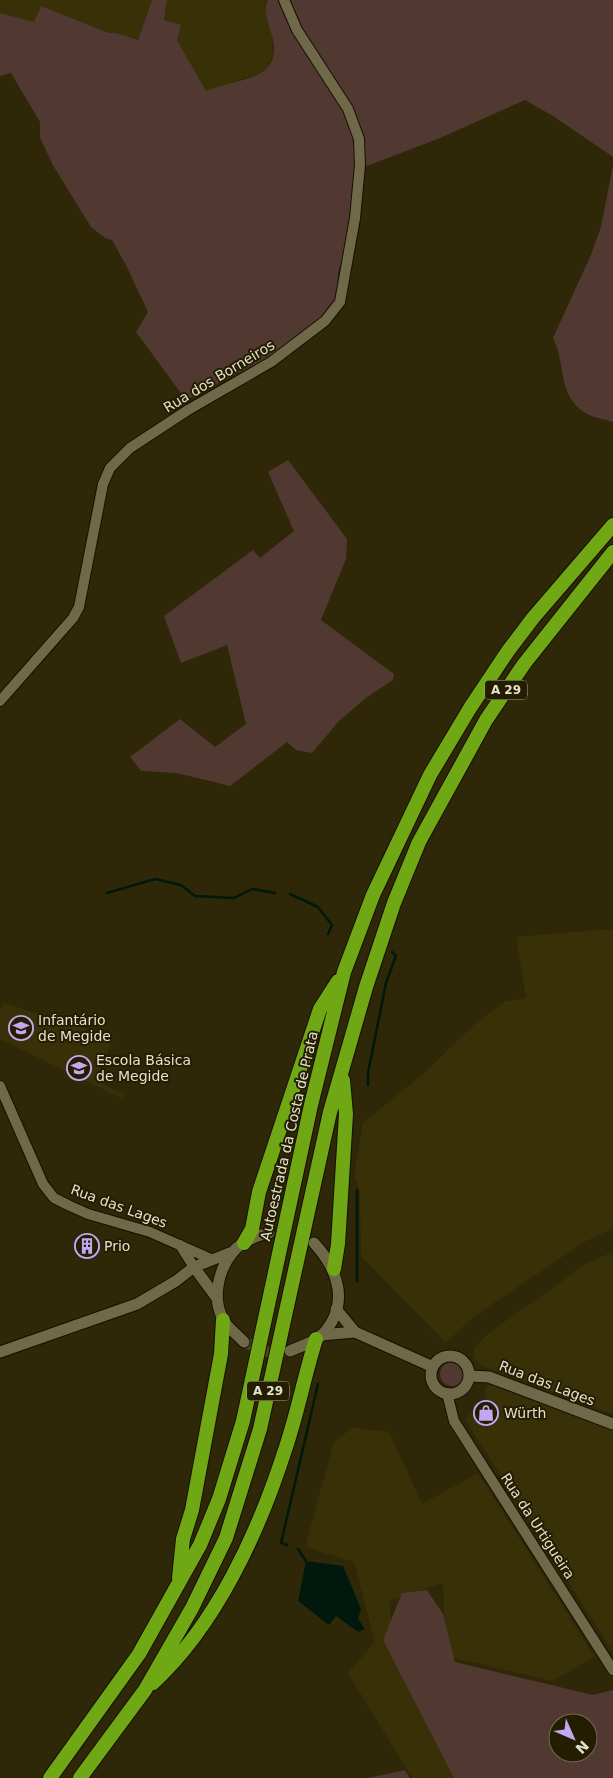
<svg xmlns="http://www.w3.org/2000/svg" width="613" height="1778" viewBox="0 0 613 1778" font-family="'DejaVu Sans',sans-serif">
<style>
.built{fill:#383108}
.green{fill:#513831;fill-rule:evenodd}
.water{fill:#00190c}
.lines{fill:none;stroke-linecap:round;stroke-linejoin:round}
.stream{stroke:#00190c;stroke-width:2.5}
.secondary-tunnel{stroke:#494426;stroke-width:11;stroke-dasharray:11 5.5;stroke-linecap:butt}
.tertiary-casing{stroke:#151000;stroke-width:12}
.secondary-casing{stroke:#151000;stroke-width:13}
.motorway-casing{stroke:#151000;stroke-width:16}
.tertiary{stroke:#6f6949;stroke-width:10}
.secondary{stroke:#6f6949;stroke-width:11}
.motorway{stroke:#6fa715;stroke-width:14}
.labels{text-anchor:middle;stroke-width:4;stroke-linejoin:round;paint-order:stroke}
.shield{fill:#241e01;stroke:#aaa691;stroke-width:1}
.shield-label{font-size:12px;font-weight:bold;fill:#e3e0cf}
.street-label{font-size:14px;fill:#e3e0cf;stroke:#241e01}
.poi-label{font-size:14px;fill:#e3e0cf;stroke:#241e01;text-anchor:start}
</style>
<rect width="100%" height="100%" fill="#2e2808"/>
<path class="built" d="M0,0H152L138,40L117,33H109L41,6L34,22L19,19L0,13Z
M167,0H268L265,4L267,19L272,31L273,57L265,70L255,75L206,91L164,20Z
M613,929V1228L584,1242L472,1318L446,1343L361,1256L360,1192L354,1176L363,1123L423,1074L478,1021L506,1001L526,998L516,937Z
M4,1003L114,1038L94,1080L125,1094L123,1099L0,1039V1011Z
M613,1252V1414L482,1366L475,1360L474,1348L489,1333L589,1262Z
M487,1385L502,1387L613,1431V1652L465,1419L488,1400L484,1398Z
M352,1428L389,1432L422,1504L478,1473L594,1656L553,1681L446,1656L443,1583L389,1601L394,1642L461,1778H412L348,1673L375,1642L354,1562L305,1547L334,1442Z"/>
<path class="green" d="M152,0H167L164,20L181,25L177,40L206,91C221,84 253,80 265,70C289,48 257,18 268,0H613V157L553,116L525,100L440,138L359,169L345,250L338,272L337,296L320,319L285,349L186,400L136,332L148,312L126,265L112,240L105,238L91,227L54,167L40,138V122L11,73L0,76V13L34,22L41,6L109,33H117L138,40Z
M613,165V422C605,419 594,418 587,414C556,396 567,366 553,338L590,257L601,227Z
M288,460L347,539L346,559L321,620L394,674L393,680L367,697L339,721L312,753L296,750L287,742L230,786L177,773L141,771L130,757L180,719L215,747L246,724L227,645L181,663L164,616L253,550L260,558L294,531L268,472Z
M440 1374a12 12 0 1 1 24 0a12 12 0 1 1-24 0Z
M427,1590L443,1614L455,1662L593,1695L613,1690V1778H454L383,1640L402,1593ZM558,1723H588V1753H558Z
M405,1770L410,1778H368Z"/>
<path class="water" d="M306,1561L343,1566L361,1609L358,1619L365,1629L358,1632L336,1616L329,1625L298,1601Z"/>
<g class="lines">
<path class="stream" d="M107,893L155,879L181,885L195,896L234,898L252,889L275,893
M290,894L318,907L332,925L328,934
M368,1085V1073L386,983L396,956L392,952
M357,1281V1190
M287,1545L281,1543L318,1384
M298,1549L307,1563"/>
<path class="secondary-tunnel" d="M244,1342L268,1352L286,1351"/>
<defs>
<path id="tertiary" d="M0,701L73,618L79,607L103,484L110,468L130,448L188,410L271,362L325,321L340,302L355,218L360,165L359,139L348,109L297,30L284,0
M0,1086L43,1184L54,1198L70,1206L88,1214L150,1232L211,1259
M180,1245L194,1267
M447,1393L454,1421L613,1670"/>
<path id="secondary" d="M194,1267L216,1297
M336,1309L355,1332L433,1367
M321,1335L355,1332
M244,1342C238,1335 227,1328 223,1319C212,1299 218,1271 232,1253C241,1241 256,1236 269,1233
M290,1351C300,1346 314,1343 322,1335C350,1305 339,1270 314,1243
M0,1352L137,1304L176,1281L194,1267L232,1252
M431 1375a19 19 0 1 1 38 0a19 19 0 1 1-38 0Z
M469,1376L489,1377L613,1424"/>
<path id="motorway" d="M244,1243L252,1229L259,1192L320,1009L338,981
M334,1269L338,1244L346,1114L343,1080
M179,1578L183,1539L192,1510L221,1354L223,1320
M153,1683C216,1625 258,1533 284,1453C297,1416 304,1377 316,1339
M50,1778L139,1654L200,1545L219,1499L243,1421L311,1105L344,972L373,895L430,775L470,708L508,651L533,618L613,525
M80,1778L145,1690L192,1608L226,1538L260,1429L330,1112L366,987L394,903L419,842L486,720L524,664L613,552"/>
</defs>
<use href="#tertiary" class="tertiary-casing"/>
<use href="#secondary" class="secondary-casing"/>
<use href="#motorway" class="motorway-casing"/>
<use href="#tertiary" class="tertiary"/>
<use href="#secondary" class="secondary"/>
<use href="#motorway" class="motorway"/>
</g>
<defs>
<symbol id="school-ring" viewBox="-11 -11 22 22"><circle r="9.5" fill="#241e01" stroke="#c4a7f1" stroke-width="1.5"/><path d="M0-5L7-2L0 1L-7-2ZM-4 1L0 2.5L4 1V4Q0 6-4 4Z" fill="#c4a7f1"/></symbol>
<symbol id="building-ring" viewBox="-11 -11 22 22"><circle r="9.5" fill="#241e01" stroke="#c4a7f1" stroke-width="1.5"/><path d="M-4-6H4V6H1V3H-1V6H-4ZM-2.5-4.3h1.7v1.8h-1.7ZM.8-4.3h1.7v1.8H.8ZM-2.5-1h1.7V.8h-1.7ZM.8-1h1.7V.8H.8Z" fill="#c4a7f1"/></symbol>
<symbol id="shop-ring" viewBox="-11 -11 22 22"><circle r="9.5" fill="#241e01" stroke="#c4a7f1" stroke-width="1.5"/><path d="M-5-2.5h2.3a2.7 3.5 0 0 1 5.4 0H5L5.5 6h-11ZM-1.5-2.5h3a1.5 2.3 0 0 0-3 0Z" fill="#c4a7f1"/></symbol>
</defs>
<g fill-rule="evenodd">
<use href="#school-ring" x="7" y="1014" width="28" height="28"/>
<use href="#school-ring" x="65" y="1054" width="28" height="28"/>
<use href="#building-ring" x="73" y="1232" width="28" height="28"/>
<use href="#shop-ring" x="472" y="1399" width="28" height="28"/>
</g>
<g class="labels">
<g class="shield">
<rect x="485" y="680.5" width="42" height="19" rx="4"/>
<rect x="247" y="1381.5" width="42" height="19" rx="4"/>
</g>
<g class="shield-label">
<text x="506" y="694">A 29</text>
<text x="268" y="1395">A 29</text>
</g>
<g class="street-label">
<text transform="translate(219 376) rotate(-31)" y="5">Rua dos Borneiros</text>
<text transform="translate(289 1136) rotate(-77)" y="5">Autoestrada da Costa de Prata</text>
<text transform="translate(119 1206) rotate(20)" y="5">Rua das Lages</text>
<text transform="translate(547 1383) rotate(21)" y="5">Rua das Lages</text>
<text transform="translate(538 1526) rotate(57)" y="5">Rua da Urtigueira</text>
</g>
<g class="poi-label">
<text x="38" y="1025">Infantário<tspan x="38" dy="16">de Megide</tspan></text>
<text x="96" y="1065">Escola Básica<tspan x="96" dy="16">de Megide</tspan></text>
<text x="104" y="1251">Prio</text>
<text x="504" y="1418">Würth</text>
</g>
</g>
<g transform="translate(573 1738) rotate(135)"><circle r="24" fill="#241e01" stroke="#706c53"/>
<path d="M0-4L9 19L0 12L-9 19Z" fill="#c4a7f1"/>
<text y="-8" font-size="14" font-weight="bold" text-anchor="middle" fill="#e3e0cf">N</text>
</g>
</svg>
